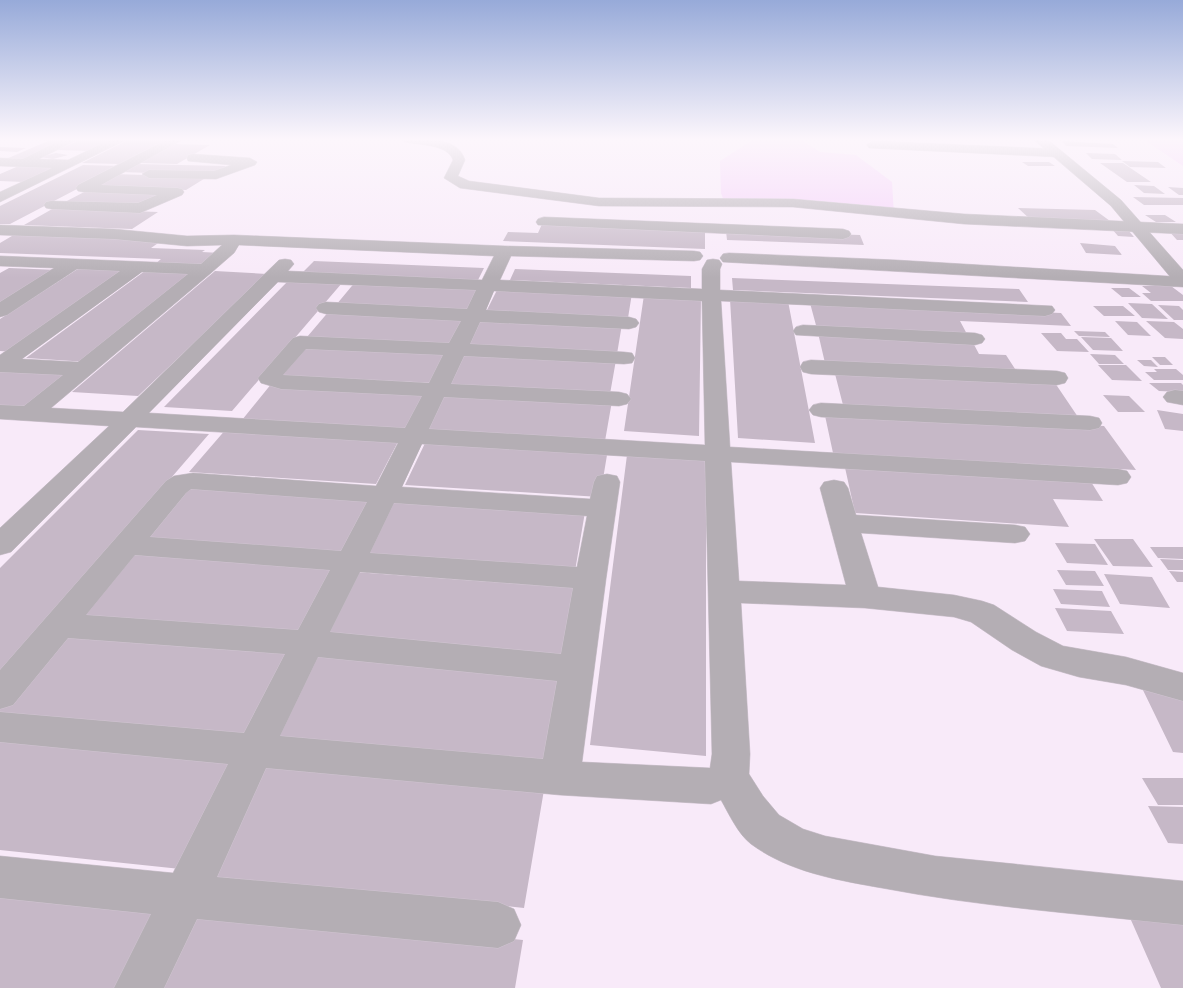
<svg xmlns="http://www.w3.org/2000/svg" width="1183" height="988" viewBox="0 0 1183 988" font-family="'Titillium Web',sans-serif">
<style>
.green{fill:#f5d0f9}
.building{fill:#c6b8c7}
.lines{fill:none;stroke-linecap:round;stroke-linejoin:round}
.minor-casing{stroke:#d1c5d2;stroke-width:1}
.tertiary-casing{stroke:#d1c5d2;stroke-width:1}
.minor{fill:#b4aeb4;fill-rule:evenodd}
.tertiary{fill:#b4aeb4;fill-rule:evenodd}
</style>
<rect width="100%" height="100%" fill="#f8eaf9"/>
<path class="green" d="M754,139L802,140L820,152L856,155L892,182L894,215L724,201L721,193L720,161Z
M1143,139H1183V166Z"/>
<path class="building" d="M43,139H72L26,159H6L48,141H43Z
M82,139H118L92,151L57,150Z
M130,139H167L119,164L82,163Z
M1062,141L1113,144L1118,148L1066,146Z
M175,144L210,145L177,164L140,163Z
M0,147L26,148L17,152L0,151Z
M56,153L68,155L53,159L40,157Z
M1086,153L1115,154L1122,160L1092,159Z
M1122,161L1158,162L1166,168L1130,167Z
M1022,162H1049L1055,166H1028Z
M1100,163H1123L1151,182H1127Z
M136,164L226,166L213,175L121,172Z
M21,165L58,166L24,182L0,181V174Z
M83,165L121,166L10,224H0V206Z
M113,174L207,177L186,190L89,187Z
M1134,185L1154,186L1165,194L1144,193Z
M1168,187L1183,188V195H1179Z
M90,189L164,191L140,206L63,203Z
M1133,197L1183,198V205H1144Z
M54,208L158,212L132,229L24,225Z
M1018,208L1095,210L1110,221L1031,220Z
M1145,215H1165L1176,222H1156Z
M542,224L705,230V249L503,241L508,232L538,233Z
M1112,229L1128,230L1134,237L1118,236Z
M1167,229L1183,230V240H1177Z
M726,231L860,235L864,245L727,240Z
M17,233L164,239L151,248L205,250L202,252L221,253L203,268L154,265L161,259L0,253V243Z
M1080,243L1115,246L1122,255L1086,253Z
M314,261L484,268L478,280L303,272Z
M84,265L134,267L14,352L0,351V319Z
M9,268L59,270L0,308V273Z
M149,268L198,271L88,362L26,358Z
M515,269L691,276V288L510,280Z
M215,271L267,274L138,396L72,392Z
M732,278L1019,289L1028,302L733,290Z
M289,280L342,283L232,411L164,407Z
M356,281L486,286L473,311L336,305Z
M1142,286H1171L1183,295V301H1151L1142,293H1151Z
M498,288L632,293L628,318L486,312Z
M1111,288H1129L1141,297H1122Z
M644,295L701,297L699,436L624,431Z
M730,299L788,301L815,443L738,438Z
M810,303L1061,313L1071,326L960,321L968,336L817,329Z
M1128,303L1152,304L1168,319L1142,318Z
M1158,305L1179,306L1183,310V320H1174Z
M1093,306H1123L1135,316H1104Z
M330,310L468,316L454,344L307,337Z
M479,318L622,324L617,354L466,346Z
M1115,321L1137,322L1151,336L1128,335Z
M1146,321L1174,322L1183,329V339L1165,338Z
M1074,331L1105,332L1110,337L1079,336Z
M818,333L971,339L979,354L1006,355L1017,372L825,363Z
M1041,333H1061L1066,339H1077L1089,352L1057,351Z
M1081,337L1111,338L1123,351L1093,350Z
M301,343L450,351L433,383L275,375Z
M462,353L616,360L610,394L446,386Z
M1090,354L1115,355L1124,364H1099Z
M1152,357H1165L1173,365H1160Z
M1137,360H1151L1158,367L1144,366Z
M1098,365H1126L1142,381L1112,380Z
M0,369L74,371L32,407L0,406Z
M1154,369H1176L1183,375V380H1154L1145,372H1157Z
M834,370L1053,380L1078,417L843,405Z
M272,383L433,391L413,430L242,420Z
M1149,383H1181L1183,385V392L1159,391Z
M445,392L612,401L605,441L427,431Z
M1103,395L1129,396L1145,412H1118Z
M1157,410L1183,414V431L1165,429Z
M824,411L1104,426L1136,470L833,453Z
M227,428L400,438L376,484L189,472Z
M138,430L209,434L0,676V568Z
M427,439L608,449L600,497L405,485Z
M627,455L706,460V756L590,745Z
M844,463L1088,477L1103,501L1053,499L1069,527L855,513Z
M185,483L375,495L346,552L140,537Z
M386,499L585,512L575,571L358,556Z
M1094,539H1133L1153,567L1113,566Z
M1055,543L1095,544L1108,565L1067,563Z
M1150,547H1183V559L1158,558Z
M128,551L339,565L302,635L73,618Z
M1160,559L1183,560V570H1168Z
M1057,570L1095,571L1104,586L1066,585Z
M1169,571L1183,572V582H1177Z
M355,572L576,588L564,663L320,644Z
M1104,574L1152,577L1170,608L1120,604Z
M1053,589L1102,591L1110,607L1061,604Z
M1055,608L1111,611L1124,634L1067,631Z
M61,633L295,651L249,740L0,718V706Z
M318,652L564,672L548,766L275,742Z
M1141,686L1183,690V753L1173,752Z
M0,732L249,754L190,870L0,850Z
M266,759L545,784L524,908L209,876Z
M1142,778H1183V805H1158Z
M1148,806L1183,807V844L1168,843Z
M0,886L165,904L121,988H0Z
M199,906L523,940L515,988H159Z
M1127,911L1183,914V988H1161Z"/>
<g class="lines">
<defs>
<path id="minor" d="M62,139H79L39,159L68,160L112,139H128L0,202V192L52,168L0,166V158L23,159Z
M168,139H184L101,185L177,188L182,189L184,192L182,195L140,213L51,209L46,208L44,205L46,202L51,201L138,203L157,195L83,192L78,191L76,188L78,185Z
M403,139C423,139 458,136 465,160L458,176L469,181L599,198L793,199L964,214L1183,224V234L964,224L793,207L599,206L460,188L444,178L453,160C448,144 418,145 405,142Z
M873,141L1057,149L1063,153L1057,157L869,148L867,145Z
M193,154L250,158L257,162L255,165L216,179L149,178L142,174L149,170L214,171L231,165L188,161L187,158L188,155Z
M544,217L843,229L849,231L851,234L849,237L843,239L538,225L536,222L538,219Z
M0,225L114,229L187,236L234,235L505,246L694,251L700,252L703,256L700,260L694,261L511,256L500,280L702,289V269L707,260L713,259L719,260L722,264L720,269V290L1052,306L1055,310L1052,314L1045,316L721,301L730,447L1118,469L1127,471L1131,477L1127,483L1118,485L731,462L739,581L846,585L820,488L824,482L834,480L844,482L848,488L856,515L1015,525L1025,527L1030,534L1025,541L1015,543L861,533L878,587L954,595L982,601L994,605L1036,632L1063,646L1126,657L1183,673V701L1126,685L1079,677L1041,666L1012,650L971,622L954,617L865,608L741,603L750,754L749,774L763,796L779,815L803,829L825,836L935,856L1183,881V925C1083,914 981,907 882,888C837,880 789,872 751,844C738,834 729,814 721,800L711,804L560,795L266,768L217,877L498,902L514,909L521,925L514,941L498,948L197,919L164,988H114L151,914L0,898V856L173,873L228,764L0,742V712L244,733L285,654L68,638L13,705L0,709V670L166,481L174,476L193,473L376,486L398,443L136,427L11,552L0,555V528L109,426L0,419V405L24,406L63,375L0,372V355L120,271L77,269L7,315L0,317V302L54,268L0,266V256L201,264L222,245L187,246L114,239L0,235ZM239,245L494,256L482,280L288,271L294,264L291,260L285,259L279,260L123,412L51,408L211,273L234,253ZM142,272L188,274L78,362L22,359ZM278,282L476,290L467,309L326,302L319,304L316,308L319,312L326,314L461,321L449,343L300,336L293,338L258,378L261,383L281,389L422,396L405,428L149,413ZM494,291L702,301L705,445L429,429L444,397L619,406L627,404L631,399L627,394L619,392L451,384L464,356L624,364L632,363L635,358L632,353L624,352L470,344L480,322L629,329L636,327L639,323L636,319L629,317L486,310ZM306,349L443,355L429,383L283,375ZM422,444L705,461L712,754L710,768L582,762L606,579L620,482L617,476L607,474L597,476L594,482L590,499L402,487ZM191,489L367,502L341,551L150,537L186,493ZM394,503L587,516L577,567L370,553ZM135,555L330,570L298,630L86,615ZM360,572L573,588L561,654L330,632ZM318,657L557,681L543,759L280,736Z
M729,253L896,260L1183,277V287L723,262L720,258L723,254Z
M803,325L975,333L982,335L985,339L982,343L975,345L796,335L793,331L796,327Z
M811,360L1057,371L1065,373L1068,378L1065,383L1057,385L811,374L803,372L800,367L803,362Z
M1175,390L1183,391V405L1167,402L1163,397L1167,392Z
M821,403L1090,416L1099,418L1102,423L1099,428L1090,430L821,417L813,415L809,410L813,405Z"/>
<path id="tertiary" d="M1033,139H1047L1121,200L1183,270V286L1177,285L1111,206Z"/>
</defs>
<use href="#minor" class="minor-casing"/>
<use href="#tertiary" class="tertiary-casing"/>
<use href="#minor" class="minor"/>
<use href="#tertiary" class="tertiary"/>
</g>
<linearGradient id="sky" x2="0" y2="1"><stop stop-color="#97aad9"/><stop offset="0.5" stop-color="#fcf6fc"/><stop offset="1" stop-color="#fcf6fc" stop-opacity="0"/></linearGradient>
<rect width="1183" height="278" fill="url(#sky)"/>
</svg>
